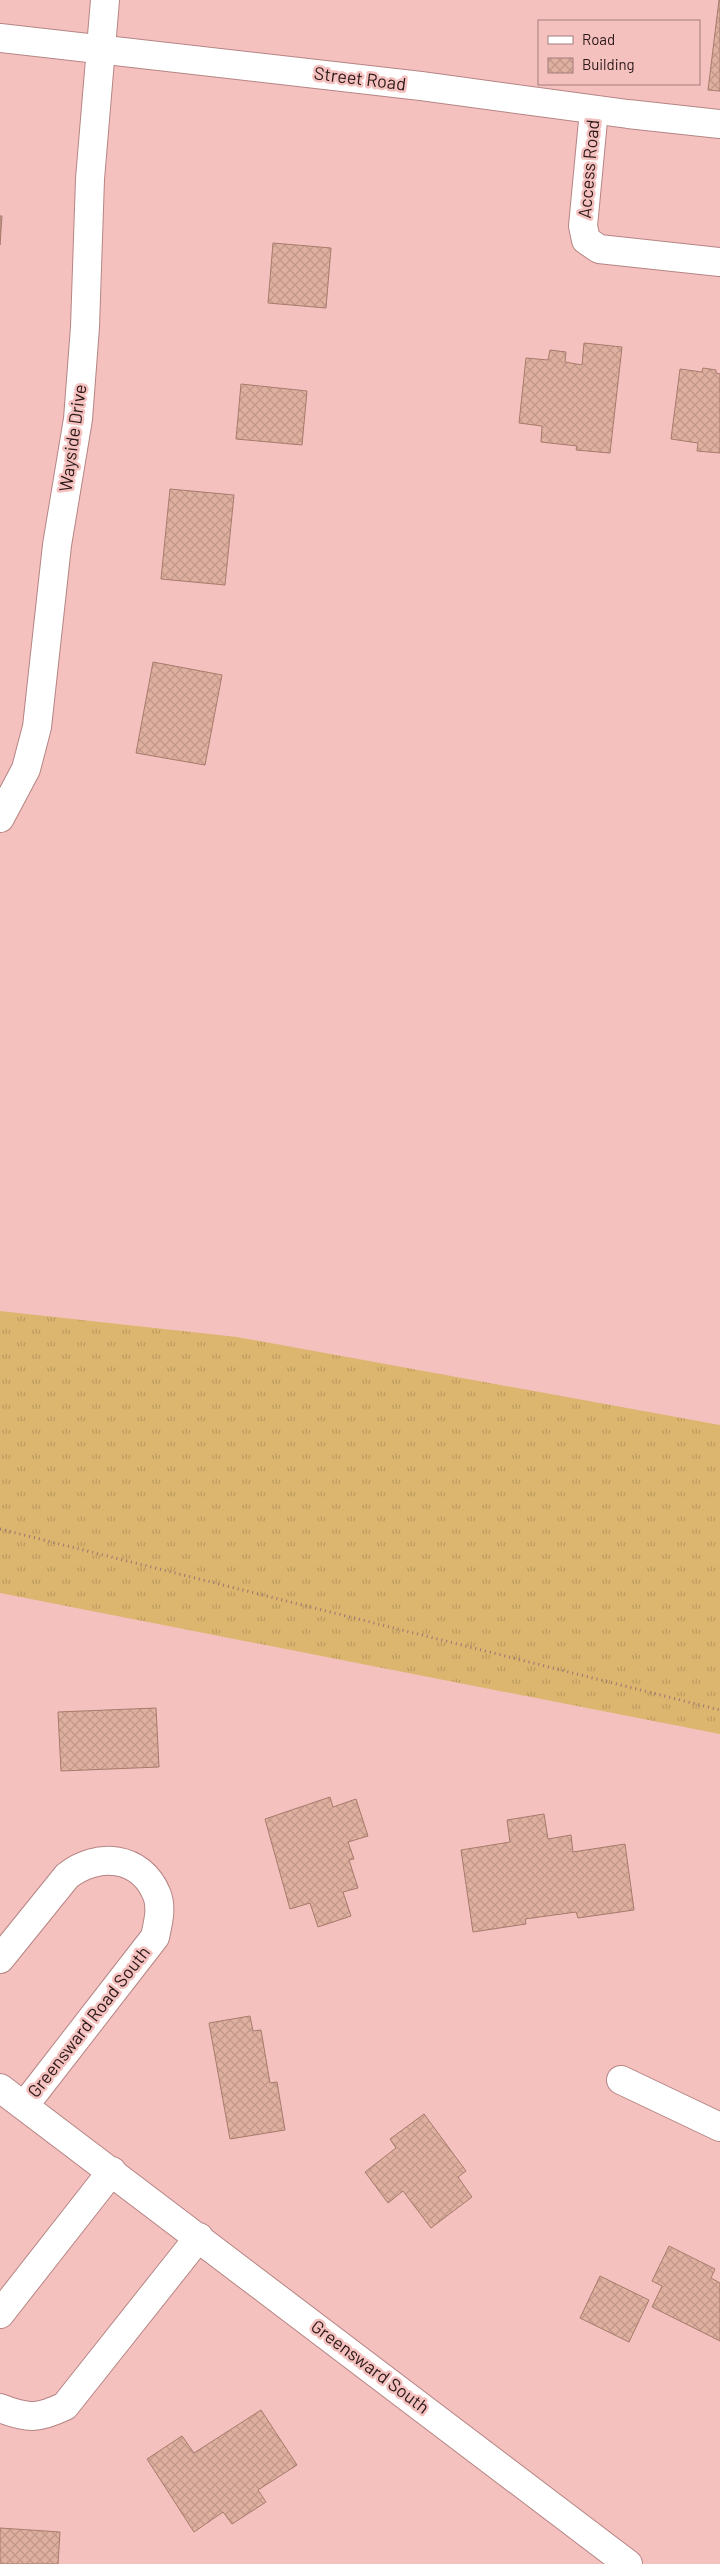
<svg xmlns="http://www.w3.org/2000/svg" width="720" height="2564" viewBox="0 0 720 2564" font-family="Barlow,sans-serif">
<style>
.grass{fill:url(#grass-tufts)}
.building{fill:url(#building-cross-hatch);stroke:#a77b6c}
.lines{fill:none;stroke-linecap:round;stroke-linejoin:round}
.minor-casing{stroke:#b58584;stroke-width:30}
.major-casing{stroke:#b58584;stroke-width:30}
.path{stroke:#9a7574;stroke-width:3;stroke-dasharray:1 4;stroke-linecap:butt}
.minor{stroke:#fff;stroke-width:28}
.major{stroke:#fff;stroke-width:28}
.labels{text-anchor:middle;stroke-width:5;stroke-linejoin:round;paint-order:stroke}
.street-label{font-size:18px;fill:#2b1818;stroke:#f4c1bf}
</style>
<defs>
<pattern id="grass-tufts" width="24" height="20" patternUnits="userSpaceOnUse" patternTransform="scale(1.25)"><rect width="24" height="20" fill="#dcb56f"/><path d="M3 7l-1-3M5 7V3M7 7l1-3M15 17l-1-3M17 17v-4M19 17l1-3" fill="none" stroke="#bd9b5f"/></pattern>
<pattern id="building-cross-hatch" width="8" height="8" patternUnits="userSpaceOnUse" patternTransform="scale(1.25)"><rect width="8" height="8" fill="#dfb0a0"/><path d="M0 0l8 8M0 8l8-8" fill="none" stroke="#c09789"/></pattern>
</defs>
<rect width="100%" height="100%" fill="#f4c1bf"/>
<path class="grass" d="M0,1311L237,1337L720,1425V1734L0,1593Z"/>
<path class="building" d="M719,0H720V91L708,90Z
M0,216H2L0,245Z
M273,243L331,248L326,308L268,303Z
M584,343L622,347L610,453L576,450L577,446L541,442L542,426L519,423L526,358L548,360L550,350L566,352L565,362L582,365Z
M703,368L716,370V373L720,374V453L697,451L698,443L671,439L680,369L702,372Z
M241,384L307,391L302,445L236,439Z
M170,489L234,495L225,585L161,579Z
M153,662L222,675L205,765L136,753Z
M156,1708L159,1767L61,1771L58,1712Z
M330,1797L333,1807L356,1799L368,1836L348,1842L354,1859L349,1860L358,1888L343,1892L351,1916L318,1927L310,1903L290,1909L265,1819Z
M544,1814L548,1839L571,1835L573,1852L625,1844L634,1910L578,1918L576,1912L525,1919L526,1924L473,1932L461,1850L510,1842L507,1820Z
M250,2016L253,2031L261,2030L270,2083L277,2082L285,2130L230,2139L209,2023Z
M424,2114L466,2171L458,2177L472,2197L431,2228L403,2191L388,2203L365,2172L396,2148L390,2139Z
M669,2246L715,2269L711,2278L720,2283V2341L652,2307L662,2286L652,2281Z
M600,2276L649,2300L629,2342L580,2318Z
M261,2410L297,2465L258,2490L266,2502L232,2524L223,2512L194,2532L147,2459L182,2436L194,2453Z
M0,2528L60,2532L58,2564H0Z"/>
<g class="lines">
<defs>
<path id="minor" d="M594,110L583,226L586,240L599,249L720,262
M0,818L26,769L37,727L57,545L78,419L85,327L90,179L105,0
M0,1959L67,1876C97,1852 141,1855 157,1895C162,1908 158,1923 155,1937L24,2106
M621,2080L720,2127
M0,2088L628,2564
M0,2314L112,2171
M0,2408C28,2419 38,2419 65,2406L199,2237"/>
<path id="major" d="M0,38L421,86L628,114L720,124"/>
</defs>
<use href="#minor" class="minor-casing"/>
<use href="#major" class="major-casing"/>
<path class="path" d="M0,1529L720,1710"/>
<use href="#minor" class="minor"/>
<use href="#major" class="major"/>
</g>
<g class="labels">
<g class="street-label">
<text transform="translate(360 79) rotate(7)" y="6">Street Road</text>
<text transform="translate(589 169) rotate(-85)" y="6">Access Road</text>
<text transform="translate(73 438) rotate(-82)" y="6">Wayside Drive</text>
<text transform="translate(89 2022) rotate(-52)" y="6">Greensward Road South</text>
<text transform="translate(370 2367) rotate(37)" y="6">Greensward South</text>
</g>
</g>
<rect x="538" y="20" width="162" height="65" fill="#f4c1bf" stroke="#a47d7c"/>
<rect x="548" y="36" width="25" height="8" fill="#ffffff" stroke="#a47d7c"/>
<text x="582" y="45" font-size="15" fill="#2b1818">Road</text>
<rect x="548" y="58" width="25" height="15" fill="url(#building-cross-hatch)" stroke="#a47d7c"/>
<text x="582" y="70" font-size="15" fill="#2b1818">Building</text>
</svg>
